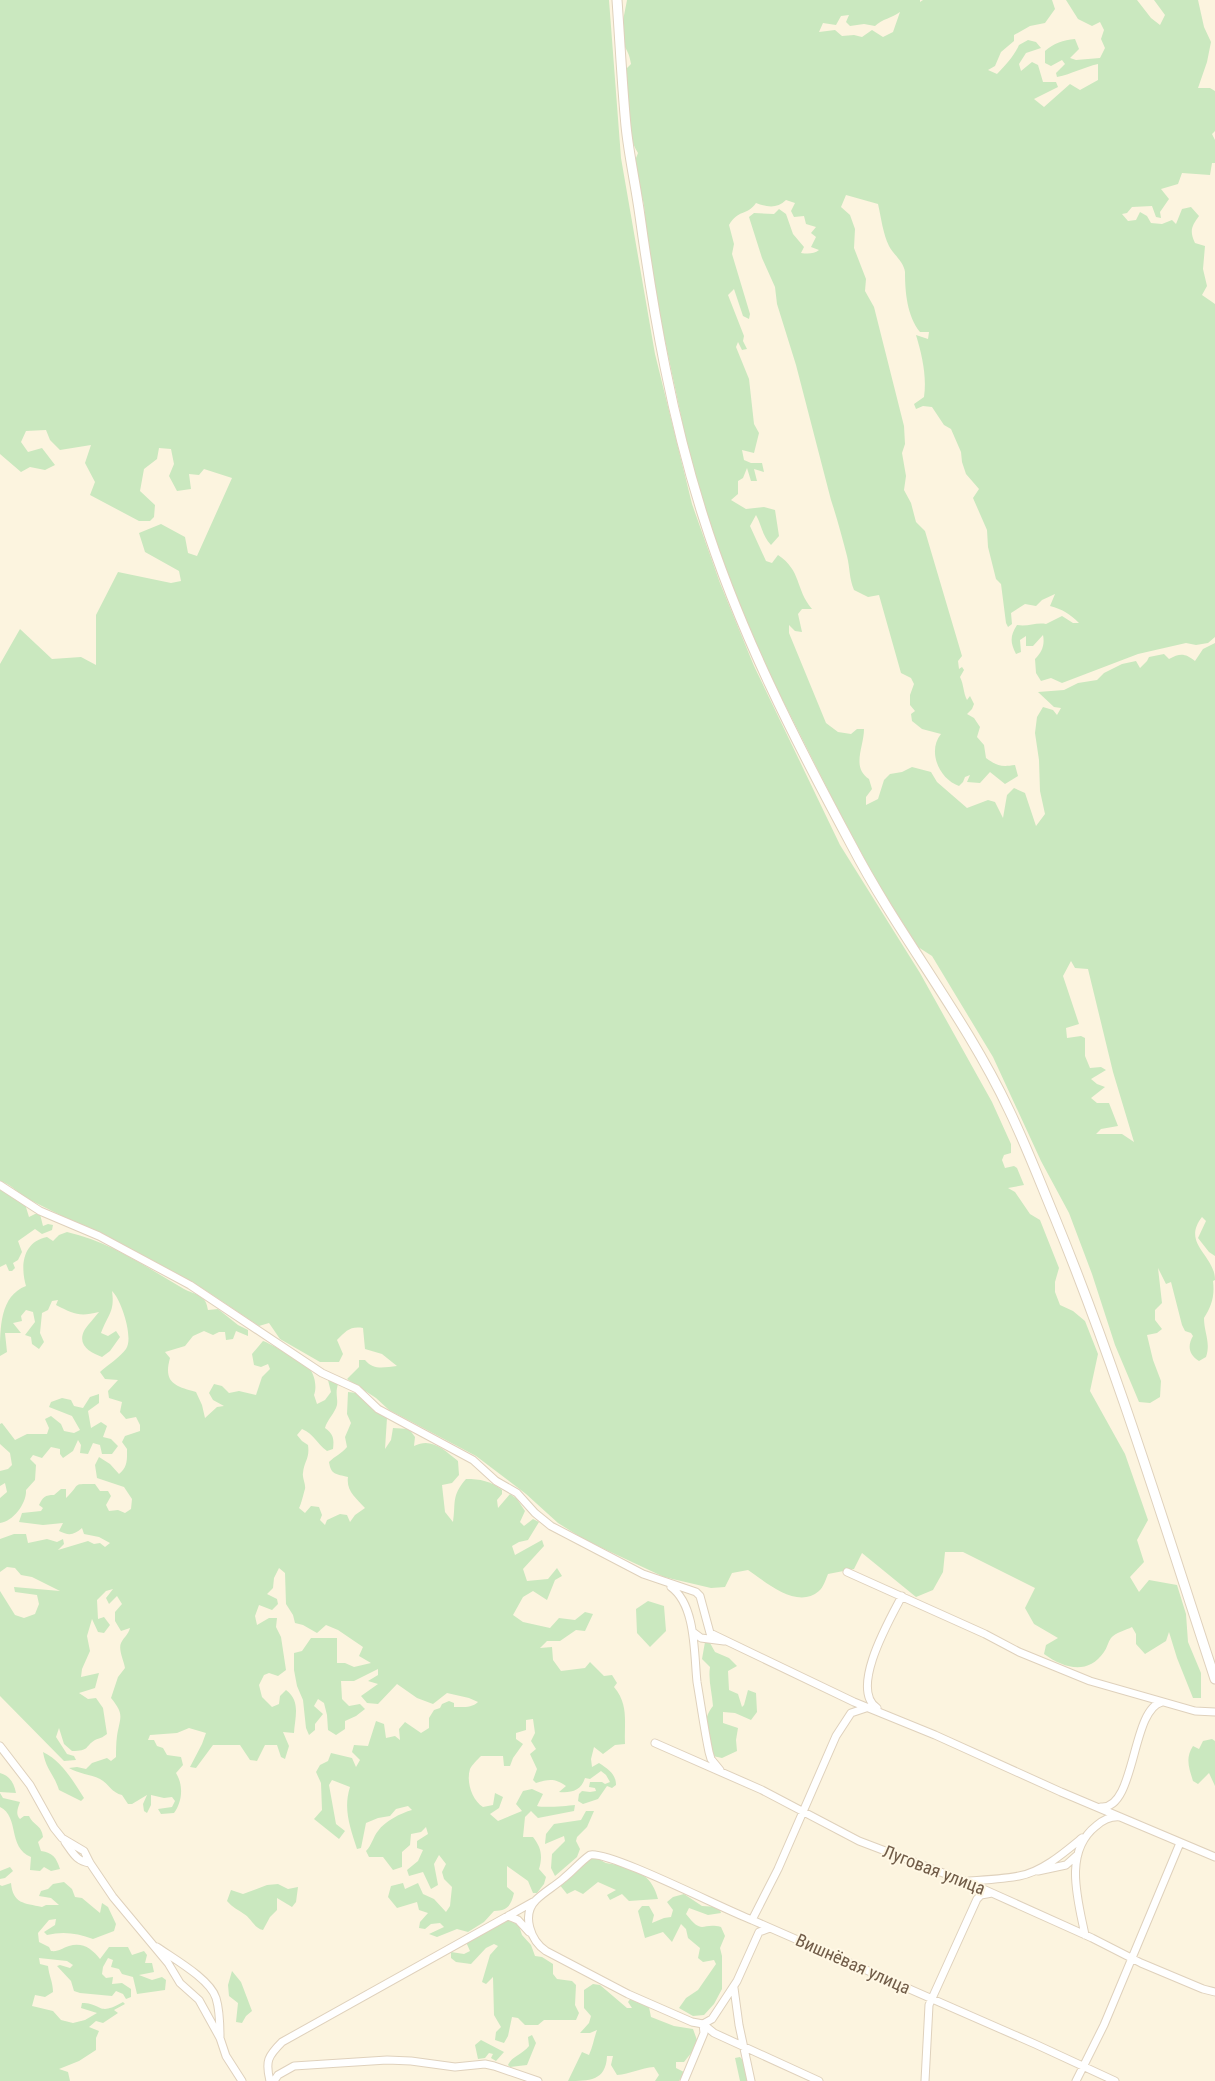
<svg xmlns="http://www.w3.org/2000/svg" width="1215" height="2081" viewBox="0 0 1215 2081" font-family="'Roboto Condensed',sans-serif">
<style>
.green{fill:#cae8bf;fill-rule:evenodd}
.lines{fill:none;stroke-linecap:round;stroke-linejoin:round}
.minor-casing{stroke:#dfd1bc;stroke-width:9}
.tertiary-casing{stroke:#dfd1bc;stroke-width:11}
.minor{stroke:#fff;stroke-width:7}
.tertiary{stroke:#fff;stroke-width:9}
.labels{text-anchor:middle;stroke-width:4;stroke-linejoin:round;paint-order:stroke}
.street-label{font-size:18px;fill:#715c48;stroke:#fff8e5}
</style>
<rect width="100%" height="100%" fill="#fcf4df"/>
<path class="green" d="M0,0H609L621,158L655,354L692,504L720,583L754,666L840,845L920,973L992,1102L1011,1144V1153L1004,1155L1002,1160L1005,1168L1014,1166L1017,1168L1024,1185L1008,1188L1015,1192L1030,1214L1040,1220L1059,1268L1055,1282V1292L1060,1305L1073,1311L1085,1321L1098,1354L1090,1391L1125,1454L1148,1520L1137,1540L1144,1562L1130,1577L1139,1592L1149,1580L1177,1585L1186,1614L1188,1642L1201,1673V1698H1193L1177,1658L1169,1632L1166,1641L1145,1654L1136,1644V1634L1132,1627C1126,1630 1115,1633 1111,1638C1108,1642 1107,1648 1104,1652C1088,1675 1065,1669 1044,1654L1046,1645L1058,1638L1034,1624L1025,1608L1035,1588L963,1552H945L943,1572L933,1590L916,1597L862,1553L854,1569L828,1574C826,1579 823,1588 819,1591C797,1610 766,1582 748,1570L732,1573L725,1587L711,1588L664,1577L585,1540L558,1523L526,1494L476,1456L389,1410L376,1398L347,1379L359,1367V1360H365C374,1371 385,1367 397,1366L382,1354L365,1349L363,1328C350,1326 346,1331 337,1340L343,1354L339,1362H320L280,1339L269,1323L259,1326L205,1290L156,1263L28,1199C18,1193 11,1184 0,1181V664L20,629L52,659L81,657L96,665V615L118,572L171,583L181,581L179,571L145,552L139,533L161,524L185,537L188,553L197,556L232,478L204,469L199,475L189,474L191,489L177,491L169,476L174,464L171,449L159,448L157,459L144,469L140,491L155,505L154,517L150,521H139L90,495L95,482L85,463L91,445L60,450L50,440L46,430L26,431L21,442L28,452L42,448L55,465L45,470L30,467L21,472L0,454Z
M627,0H920V2L923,0H1052L1055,9L1045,23L1030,26L1014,35V41L1001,52L995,66L988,70L997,74C1006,65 1014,56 1019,45L1028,40L1036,42L1041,48L1026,53L1019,64L1021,71L1032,62L1038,65L1043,82H1056L1058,87L1034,99L1044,107L1070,84L1080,90L1098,80V64C1084,67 1072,74 1057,77L1056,73L1065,64L1062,60L1051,66L1045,63V51C1054,43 1063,40 1075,39L1079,49L1070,58L1076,60L1100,58L1105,48L1101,39L1104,30L1100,22L1092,26L1078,19L1066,0H1137L1151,18L1160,25L1165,15L1154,0H1198L1204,27L1211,42L1207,62L1198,88H1210L1215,91V131L1212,134L1215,140V163H1212L1210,175L1182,173L1178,184L1161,189L1169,199L1160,212L1161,218L1156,217L1152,206L1132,207L1127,213L1122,214L1128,221L1136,220L1140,212L1147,216L1151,223L1162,224L1172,220L1176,224L1182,209L1191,207L1199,216C1192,226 1189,230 1195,243L1205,246L1203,269L1207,286L1202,295L1215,304V637L1208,643L1196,645L1186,643L1138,654L1062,683L1051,678L1041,681L1036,673L1035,659C1042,652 1045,645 1043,635L1033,646H1026V636L1020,640L1021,652L1016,654C1010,642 1010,636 1017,625C1028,627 1036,622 1046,624L1062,616L1073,623H1079C1070,614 1062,609 1050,606L1055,594L1042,600L1036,606L1025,604L1011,613L1012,624L1008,627L1006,623L1001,584L996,579L988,547L987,530L973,498L979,489L966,474L962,462L961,452L951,429L944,425L932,407L923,406L916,409L914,404L924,397C927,376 922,355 916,335L928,339L929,332H920C907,316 905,292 905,272C904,262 893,254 889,246C883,234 881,217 878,204L846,195L841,207L850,215L855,229L854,248L866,279L865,291L874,307L904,426L905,444L902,453L906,476L904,490L911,503L916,522L925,531L962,656L958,661L959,669L962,667L964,670L960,677C964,685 963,692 967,700L970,696L974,704L972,709L967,714L974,718L980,727L977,737L984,745L986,758C997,766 1001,767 1015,765L1018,776L1005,784L990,772L980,783L967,782L970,775L965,777L963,782L959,786C939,779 927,751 941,734L922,729L912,721L911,714L915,711L910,705V695L914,684L911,678L901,673L879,595L868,597L854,590C849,578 850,568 847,556C842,537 837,518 831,500L796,365L777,304L775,287L762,258L749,217L754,213L774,214L779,209L786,214L793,234L804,247L801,253C808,254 814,254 819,250L811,247L816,237L811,233L816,227L806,224L804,216L794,217L791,211L795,203L786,200C777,209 767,207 756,203C747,216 738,209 729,225L734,244L732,254L750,314L749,319L743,316L734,289L728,295L744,336L743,341L747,349L742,350L738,342L736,347L749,379L754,424L759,433L754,453L742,450L744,460L751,463H762L764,472L754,469L757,481H751L747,468L743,478L738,481V494L731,500L746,509L764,507L775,510L779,536L771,545C762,535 762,526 756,515L750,526L766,561L772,563L778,555C802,571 795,589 812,609H802L798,614L802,632L795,631L789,625V633L826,723L838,732L851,734L857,729H864C864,747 851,767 869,779L872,789L866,797V805L878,799L884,780L890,774L902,772L912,767L931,772L937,782L967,808L988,800L995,802L1003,818L1007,795L1014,788L1025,793L1036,826L1045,814L1040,791L1039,760L1035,733L1037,717L1043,707L1053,710L1057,715L1061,708L1054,707L1038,692L1064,690L1078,683L1097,680L1104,673L1122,664L1136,661L1140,668L1147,661L1149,657L1164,654L1169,659C1180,653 1185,653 1195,661L1203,649L1215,643V1256L1209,1252L1198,1238L1206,1221L1202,1217C1181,1244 1215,1255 1215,1280L1213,1281C1215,1297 1211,1307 1204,1318C1204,1333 1211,1342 1206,1357L1199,1361C1189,1355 1187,1346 1193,1336L1191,1333L1185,1331L1182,1325L1171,1282L1166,1284L1158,1268L1162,1303L1155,1310V1320L1162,1329L1157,1333L1147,1335L1153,1360L1161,1381L1160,1397L1150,1403L1139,1402L1115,1345L1092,1274L1069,1213L1041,1161L993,1057L932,956L918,947L877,882L834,802L767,669L722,562L691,463L657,303L646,234L644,205L634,163L638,153C625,133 628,94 625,70L631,64C629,53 628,53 624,45C619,34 625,12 627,0ZM900,12L893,32L883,37L872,30L862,37L854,35L842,36L835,30L819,32L823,23L836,25L841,16L849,15L846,22L850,26L864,24L875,26C882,19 892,18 900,12ZM1071,961L1075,968L1088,969L1113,1072L1134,1142L1122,1134H1096L1101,1129L1118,1126L1109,1103H1097L1091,1098L1105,1087L1097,1084L1091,1079L1106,1070L1101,1067L1090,1068L1085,1056V1038L1081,1036L1067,1038L1066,1028L1079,1024L1063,976Z
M0,1189L25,1204L29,1217L35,1214H40L43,1226L48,1224L53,1225L52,1230L42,1234L35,1229L18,1241L22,1252L18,1260L13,1263L15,1268L12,1271H9L6,1264L0,1267Z
M67,1232C111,1242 146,1267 184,1289C189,1292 196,1293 201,1297C206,1300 207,1305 208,1310L218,1309L238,1325L248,1330V1336L236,1331L233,1339L226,1340L225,1332H219L213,1335L204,1331L193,1336L185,1346L165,1352L170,1358C163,1383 175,1386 196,1392L202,1405L205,1418L217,1407L224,1406L213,1400L209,1393L214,1384L222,1386L229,1393L239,1391L256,1395L262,1377L270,1369L268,1364L261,1367L254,1365L252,1354L263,1341C270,1343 306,1364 310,1369C315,1376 317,1388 314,1395L317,1404L325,1400L331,1392L328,1380L333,1379L338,1384C335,1394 338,1397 337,1405C335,1413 327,1420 325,1428C334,1434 334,1440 333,1449L327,1451C316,1443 315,1435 302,1429L297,1435L302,1441L308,1445C310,1459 304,1461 303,1473C302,1478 306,1484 305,1489C304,1492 301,1505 299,1508L305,1513L311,1506L319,1507L322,1515L320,1520L325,1525L327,1520L340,1514L347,1515L350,1522L355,1515L365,1508C356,1498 346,1491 348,1477C336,1474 331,1475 329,1462C335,1456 341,1454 347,1447L345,1437L351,1423L347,1414L348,1392L357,1393L373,1409L387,1418L385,1449L391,1440L393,1428L409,1429L415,1437L414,1446C432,1437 444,1450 458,1461L459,1475L452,1483L442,1485L445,1512L453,1522C456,1503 451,1496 466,1479C480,1479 491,1481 502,1490V1494L497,1500L498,1508L510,1494L517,1499L525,1511L520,1522L524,1526L533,1519L539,1522L528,1540L519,1542L512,1546L515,1555L542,1540L544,1546L523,1569L527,1581L548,1579L557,1568L562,1576L555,1580L547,1600L533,1591L523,1597L513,1615L523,1622L550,1628L559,1618L575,1620L585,1612L593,1614L585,1631L576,1630L560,1641H547L540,1648L552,1647L553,1660L561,1671L585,1668L590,1662L604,1676L612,1675L617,1683L614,1687C629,1705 624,1721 625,1744L615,1745L603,1754L594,1747L591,1759L592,1767L599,1763C608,1769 616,1774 616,1785L612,1788L607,1786L598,1799L583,1804L578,1801L579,1794L582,1791L590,1792L596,1791L595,1788L589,1787L590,1782H602L605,1784L610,1782L606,1775L601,1771L590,1779L585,1778C581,1791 571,1793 559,1792L566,1786C555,1778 549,1779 536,1783L533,1780L537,1769L530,1754L536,1749L531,1741L535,1733L533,1719L526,1720V1730L516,1733V1739L523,1744L513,1758L510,1766H504L503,1756H481C477,1760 472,1765 470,1769C466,1782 472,1800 483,1807L493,1805L495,1793L503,1797L499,1808L490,1814L498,1821L522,1811L516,1804L523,1791L532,1789L543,1794L537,1806C544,1808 566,1806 575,1805L574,1811L538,1818L531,1811L525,1817L523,1837H533C541,1847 543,1856 539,1869L546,1877L544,1884L537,1893H533L528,1881L507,1866V1887L514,1893C511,1905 508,1911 494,1911L484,1922L468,1932L457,1929L437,1937L429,1934L444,1927L440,1923L431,1924L425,1929L419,1928L420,1922L428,1913L419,1910L417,1902L397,1908L388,1897L391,1886L403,1883L405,1889L418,1883L423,1894L434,1899L446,1912L450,1906L452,1887L444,1879L442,1872L446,1864L439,1855L434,1864L438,1885L431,1889L423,1872L409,1876L407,1870L418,1861L423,1850L417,1848V1841L428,1834L426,1827L421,1832L411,1834L410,1845L402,1852V1867L393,1870L383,1857H369L366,1851C372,1845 373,1837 378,1831C385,1821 401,1813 412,1810L408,1806L396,1809L390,1816L378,1818L366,1823L361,1848L357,1849C350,1827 343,1809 350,1787L332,1780L329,1785L336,1824L345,1831L339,1839L314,1819L322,1810L321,1783L316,1772L320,1765L328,1761L331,1753L352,1758L356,1767L360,1760L352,1752L354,1745L368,1746L376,1721L384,1724L386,1738L395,1736L400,1740L399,1729L405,1722L421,1733L429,1728V1718L434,1710L440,1708L442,1704L449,1701L454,1703V1707C463,1707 472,1708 478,1702L469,1698L447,1693L433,1704L417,1698L397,1684L378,1704L367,1703L361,1696L378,1684L368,1681L378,1675V1669L354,1681H341L342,1699L349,1706L360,1704L365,1709L356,1716L345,1721V1729L336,1735L328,1730L327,1715L324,1703L318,1699L314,1706L323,1714L315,1724V1730L309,1735L306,1728L303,1700L297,1686L294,1670V1653L302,1651L311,1638H337V1663H345L354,1667L371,1663L359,1656L363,1647L338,1630L326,1625L317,1633L303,1625L295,1623L293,1615L286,1604L285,1573L279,1568L274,1578L273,1588L267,1594L277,1599L278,1604L272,1610L259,1605L255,1616L257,1625L269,1618H277L276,1627L281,1637L286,1670L278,1676L269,1673L264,1675L259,1685L262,1697L272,1707L279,1704L280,1696L286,1690C301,1701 295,1717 294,1733L283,1732L289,1746L285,1759L281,1757L277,1745H265L257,1761L250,1760L240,1745H213L196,1768L190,1767L202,1744L206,1733L189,1728L177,1733L150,1735L148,1740H154L157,1746L163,1748L167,1755L181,1757L183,1765L176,1773C184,1786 182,1802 174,1813L161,1814L158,1809L172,1807L175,1801L172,1797L164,1798L151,1795V1805L147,1813L144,1811L143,1804L147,1795L132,1804H128L122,1795C112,1793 109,1784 100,1779C90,1774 79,1774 69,1768L77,1767L86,1769L92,1763L107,1758L111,1761L116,1757C116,1751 116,1743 117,1736C120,1717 125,1715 111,1698L118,1677L125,1668C124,1661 118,1649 121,1643C124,1637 128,1635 130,1628L121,1631L115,1621V1612L122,1604L117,1596L109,1604L106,1598L113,1589L106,1591L97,1600L98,1619L104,1617L110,1625L104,1633L98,1632L92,1619L87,1636L90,1651L82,1669L81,1677L99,1673L95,1688L79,1693L88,1699L96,1698L103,1708L107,1734C102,1738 100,1738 95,1740C84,1747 90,1751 72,1751L64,1744L59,1728L56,1737L67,1754L74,1756L76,1760L64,1761L0,1696V1591L15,1615L24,1618L35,1614L39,1604L37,1595L15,1592L14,1587L60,1591L32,1577L21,1575L15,1568L7,1567L0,1572V1539L14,1534H26L28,1543L47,1539L57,1542L63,1539L64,1544L58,1550L88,1541L94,1544L100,1543L105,1547L110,1543L99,1537L84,1534L82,1528C74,1535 69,1536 59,1531L63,1523L43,1525L19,1522L22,1513L41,1511L43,1508L39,1505C43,1497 45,1495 54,1495L61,1489H66V1498C82,1483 70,1484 95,1484L100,1491H108L111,1496L106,1505L109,1511L118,1510L125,1513L131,1509L132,1499L124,1487L97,1478L95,1465L99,1457L110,1464L119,1474C128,1467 127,1459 127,1449L122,1442L125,1436L140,1431V1425L136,1417L126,1419L120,1412L122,1402L109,1398L108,1391L118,1380L105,1379L100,1372C108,1365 120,1357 126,1349C134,1338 121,1299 112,1291C115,1312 108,1314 101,1333L108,1336L116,1331L120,1337L110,1351L102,1357C91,1353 77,1346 84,1331C86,1327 95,1317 99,1312C79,1317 74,1314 56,1305L58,1300L52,1301L48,1310L42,1313L40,1333L44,1342L39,1349L32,1344L31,1337L25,1335L35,1322L33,1312L26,1310L21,1316L22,1321L13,1323L21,1333H5L7,1352L0,1356C0,1327 0,1296 26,1286C20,1265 23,1242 47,1237L53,1241L59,1235Z
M99,1394V1403L88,1411L91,1428L101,1422L107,1426L103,1437L111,1439L118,1446L112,1454H102L100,1445L93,1443L88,1454L80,1453L81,1445L78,1440L73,1451L63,1458L60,1454V1449L51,1447L42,1458L33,1455L30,1459L36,1465L35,1480L26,1490C27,1503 13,1522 0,1523V1498L7,1492L5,1483L0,1486V1471L8,1469L12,1465L10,1453L0,1444V1424L2,1423L15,1440L27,1434H47L49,1428L45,1419L51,1416L61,1424L64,1431L74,1433L80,1430L72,1416L49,1407L51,1402L62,1398L71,1400L74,1406L83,1408L90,1397Z
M648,1601L664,1606L666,1631L650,1647L637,1633L636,1609Z
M705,1642L710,1643L715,1652L729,1658L737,1666L728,1671L729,1690L738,1694L742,1707L744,1705L748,1690L756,1693L757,1712L751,1720L735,1713L723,1712V1723L738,1728L736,1740L737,1751L722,1758L708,1755C706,1738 701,1720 713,1706C712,1692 708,1680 710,1667L702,1659Z
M1212,1739L1215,1741V1786L1209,1773L1198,1784L1193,1781C1189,1768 1185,1758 1193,1746L1199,1749L1203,1741Z
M43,1752C62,1761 73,1781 84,1798L81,1801L59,1790C54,1774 46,1770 43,1752Z
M0,1773C10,1776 14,1783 16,1793L0,1792Z
M0,1793L3,1798L20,1802C18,1808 15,1814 20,1819L24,1816H29C33,1825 42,1825 43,1837L38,1842L41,1851C53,1853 56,1857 60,1869L51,1871L44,1867L40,1871L30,1870L31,1857C7,1847 20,1817 0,1807Z
M586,1811H594L587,1827L577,1837L576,1841L580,1849L577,1857L555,1876L551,1868L552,1854L565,1841L564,1836L545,1844L546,1834L554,1824L581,1820Z
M591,1856C597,1857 600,1860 606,1863C609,1864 614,1864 618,1865C639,1869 653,1878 658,1899L629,1901L622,1894L610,1900L607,1895L616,1890L598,1882L583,1894L575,1890L567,1894L559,1884Z
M10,1867L13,1871L5,1878L0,1879V1871Z
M64,1882L72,1889L75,1897L82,1898L100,1913L102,1903L108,1907L116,1924L114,1931L93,1939C77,1933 63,1931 47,1935L44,1932L55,1925L56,1919L49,1920L38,1933L39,1942L49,1947L51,1951C59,1952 62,1948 69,1946C83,1942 92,1949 100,1959L109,1947H128L132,1955L144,1951L147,1955L145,1963H152L154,1972L139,1975L152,1980L162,1977L166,1980L165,1990L137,1994L133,1977L122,1974L119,1969L111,1967L113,1960L108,1958L103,1967L102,1974L106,1978L113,1977L112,1984L122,1983L131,1989V1997L126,1999L123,1994L116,1991L112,1996L80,1993L74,1991L71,1981L57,1966L60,1965L70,1968L73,1965L67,1961L39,1958L40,1964L48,1966C49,1976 53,1982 53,1992L45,1997L35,1995L32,2006L53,2011L61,2020L73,2023L85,2020L97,2013L81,2008L82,2003C103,2003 97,2017 123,2002L125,2004L114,2010L118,2013L103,2023L96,2021L89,2027L99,2031L96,2038V2050L79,2061L59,2069L68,2072L70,2081H0V1885L2,1886L11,1883C13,1904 24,1903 42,1907L46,1905H59L51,1898L39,1896L41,1891L48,1889L53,1884Z
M278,1884L288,1889L298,1887L296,1902L292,1907L277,1898V1910L270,1917L263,1930C254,1928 252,1919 244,1914C237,1909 233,1908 227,1901L231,1890L243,1894L267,1885Z
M684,1894L702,1906L719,1907L721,1913L708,1915L689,1908L686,1914C703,1936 701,1922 721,1927L725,1936L720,1948L722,1956V1989L714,2004L704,2015L693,2016L679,2008L686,1998L698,1990L716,1964L714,1960L703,1962L698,1958L700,1948L688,1938L686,1929L681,1924L672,1942L663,1932L645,1938L638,1911L642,1906H649L654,1915L652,1923L664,1918L671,1917L673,1910L667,1902L673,1897Z
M508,1918L519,1926L522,1935L531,1945L535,1956L542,1957L553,1964V1974L557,1979L572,1981L576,1985L575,2005L579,2013L576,2020H544L538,2025H525L518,2018L512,2017L508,2036L504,2043L495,2040L496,2032L501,2027L494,2015L493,1977L486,1984L482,1982L490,1955L498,1946L494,1944L486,1948L471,1964L456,1962L451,1958V1952L464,1954L470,1951L466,1942Z
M232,1971L241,1982L252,2011L246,2016L242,2023L236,2022L238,2003L229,1996L228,1985Z
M593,1984L600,1985L627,2008H632L628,2002L631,1998L649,2007L651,2017L674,2026L693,2029L697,2040L692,2052L684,2062H676V2068L684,2072L679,2081H655L659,2075L654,2067C641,2068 630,2074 617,2075L611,2065L613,2056H607C606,2081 589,2081 568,2081L582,2052L589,2055C593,2046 594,2038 597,2030L590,2033H580L589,2023L591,2016L584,2008V1990Z
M532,2035L536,2043L527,2065L510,2067L508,2065C512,2056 523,2054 529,2046L528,2037Z
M481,2040L504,2052L496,2061L491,2058L493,2054L489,2053L485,2058L478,2059L475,2045Z
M740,2057L745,2063L748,2081H740L735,2058Z"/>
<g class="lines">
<defs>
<path id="minor" d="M0,1185L40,1211L99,1236L190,1285L322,1373L357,1389L378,1409L473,1460L496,1481L517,1493L535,1513L551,1526L643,1574L696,1592L700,1596L710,1633L854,1702L935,1735L1061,1792L1215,1857
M847,1572L985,1634L1019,1652L1090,1681L1195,1711L1215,1712
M671,1587C696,1605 694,1654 697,1682C701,1705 704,1728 709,1752L711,1759L720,1770
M693,1632L701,1638L724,1641
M877,1708C849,1689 890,1619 902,1596
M655,1743L762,1790L859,1841L972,1884L1092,1938L1141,1963L1203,1989L1215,1992
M0,1746L30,1785L54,1828L62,1838L84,1851L90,1863L113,1897L168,1963L180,1983L199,2000L220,2038L226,2056L242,2081
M1101,1807C1136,1810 1131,1709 1162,1702
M65,1842C73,1853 76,1861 90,1863
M1038,1871L1066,1865L1076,1856
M969,1881C986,1880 1003,1879 1019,1876C1042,1872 1065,1852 1082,1838
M508,1916L518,1920L529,1932
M752,1920L778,1869L836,1736L851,1713L866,1708
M770,1928L759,1932L737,1981L712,2019L703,2024L692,2022L628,1994L546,1951C531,1941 521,1915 536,1900C544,1892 555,1886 564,1878C573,1871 580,1862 590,1855C608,1850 725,1910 752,1920L1035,2044L1115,2081
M1085,1935C1078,1900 1063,1852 1096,1826C1103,1820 1110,1816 1120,1817
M157,1947C174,1959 210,1979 216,1998C220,2011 220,2025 220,2038
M734,1988L739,2025L751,2081
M703,2024L714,2033L819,2081
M270,2081C265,2061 268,2056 282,2042L533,1902
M274,2081L278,2075L294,2066L387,2060L411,2061L455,2067L485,2064L494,2066L538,2081
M684,2081L704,2033L703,2024
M925,2081L929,2005L977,1899L981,1895L992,1893
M1076,2081L1104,2025L1180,1843"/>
<path id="tertiary" d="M617,0C620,42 622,84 626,126C629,156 636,186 640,216C654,317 672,419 703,516C739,631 795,740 852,846C899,936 965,1017 1009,1110C1026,1145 1040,1182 1055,1218C1117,1369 1164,1524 1215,1679"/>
</defs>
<use href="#minor" class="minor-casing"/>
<use href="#tertiary" class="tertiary-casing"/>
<use href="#minor" class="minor"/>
<use href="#tertiary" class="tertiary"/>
</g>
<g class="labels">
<g class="street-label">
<text transform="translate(934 1870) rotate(21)" y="6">Луговая улица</text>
<text transform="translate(853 1964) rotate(24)" y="6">Вишнёвая улица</text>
</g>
</g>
</svg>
